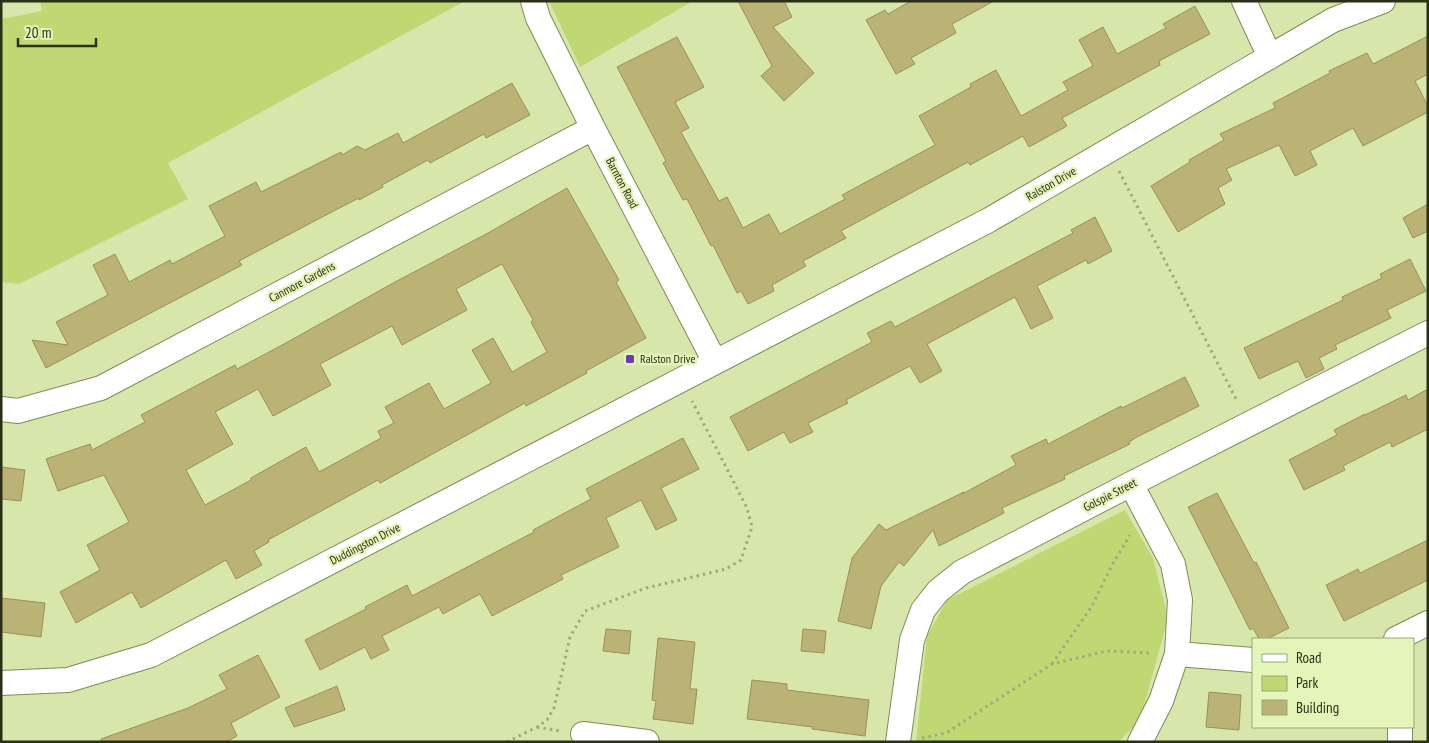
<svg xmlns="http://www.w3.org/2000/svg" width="1429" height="743" viewBox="0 0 1429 743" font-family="'PT Sans Narrow',sans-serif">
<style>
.green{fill:#c0d874}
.building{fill:#bbb276;stroke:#9a9157;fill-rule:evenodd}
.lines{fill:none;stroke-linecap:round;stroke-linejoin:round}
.minor-casing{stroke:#7e8c55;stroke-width:26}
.path{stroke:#9eab7b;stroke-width:3;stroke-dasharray:2.5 4;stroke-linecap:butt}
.minor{stroke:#fff;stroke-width:24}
.poi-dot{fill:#6f39b0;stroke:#e4f5b9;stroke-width:2}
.labels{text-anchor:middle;stroke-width:4.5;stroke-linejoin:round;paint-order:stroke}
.street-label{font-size:12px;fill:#2a2f18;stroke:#e4f5b9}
.poi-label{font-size:12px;fill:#2a2f18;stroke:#e4f5b9;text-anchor:start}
</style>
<rect width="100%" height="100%" fill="#d7e7ac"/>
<path class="green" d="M40,1H465L168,163L188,199L19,284L1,282V19L42,11Z
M549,1H693L580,67Z
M1125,510L1153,558L1168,618L1140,721L1118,742H916L927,636L947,600Z"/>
<path class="building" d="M738,1H784L792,17L773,27L814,73L784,101L761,76L772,66Z
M911,1H994L952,24L956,33L911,58L915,64L896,74L866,20L885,10L888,14Z
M1195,6L1210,34L1159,61L1160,65L1062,118L1067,126L1029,147L1023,136L970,165L968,162L841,231L846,238L803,261L806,266L772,285L774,291L748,304L741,291L737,293L713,245L711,246L687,199L683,200L663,163L666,161L617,67L677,37L704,87L675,102L689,128L681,132L719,201L727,197L743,228L769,214L780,234L845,199L842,195L935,145L919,116L971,87L970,84L996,70L1021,116L1068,90L1063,82L1093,66L1079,40L1103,27L1117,54L1166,28L1163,24Z
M1428,36V74L1415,81L1428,106V112L1363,146L1353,128L1310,151L1317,165L1295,176L1279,145L1226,169L1232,180L1218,188L1225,204L1178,232L1151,186L1190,162L1189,160L1224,140L1220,134L1275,108L1273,103L1330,73L1329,71L1367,53L1373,64Z
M512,83L530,115L486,138L484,134L430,163L428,160L382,185L383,187L359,200V198L324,216L239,261L242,265L46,368L32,340L68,345L56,322L108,295L93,265L115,254L129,282L170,260L172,264L225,236L209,206L256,182L261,192L341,152L342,155L357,146L365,150L398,133L403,143Z
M567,188L619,280L616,282L646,338L586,371L587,373L526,406L525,403L380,483L378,480L268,540L269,542L254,551L262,565L236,579L226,560L141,608L132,592L76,623L60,592L100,570L87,545L129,522L104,475L58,491L46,459L90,444L92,450L145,422L141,415L235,365L237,369L284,344L395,282L488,233ZM502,264L533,320L531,322L547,352L512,372L493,338L472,350L491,383L444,409L429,383L385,407L394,423L378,431L381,438L319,472L306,447L251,478V480L205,505L186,470L233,444L215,412L258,389L273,416L331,385L320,364L392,326L402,345L467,310L456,289Z
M1428,204V231L1413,238L1403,218Z
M1095,217L1112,251L1088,264L1086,260L1037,286L1053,318L1031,329L1015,297L927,344L942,371L920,383L910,366L846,400L848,403L808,423L813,432L790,443L784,432L748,451L730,417L872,342L867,333L891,321L895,327L1073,233L1071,230Z
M1410,259L1426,291L1387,310L1391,318L1335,345L1337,349L1319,358L1324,369L1306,378L1298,361L1259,379L1244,348L1343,300L1342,297L1382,278L1380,274Z
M1185,377L1199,406L1137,437L1129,442L1130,444L1064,476L1065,479L1002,508L1004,513L939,546L933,530L904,566L899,562L881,586L871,629L838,621L852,558L879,524L886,530L964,492L962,494L1016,465L1011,456L1046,439L1048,444L1121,406L1122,408Z
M1428,389V429L1392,447L1390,442L1343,466L1345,470L1304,490L1289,460L1337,435L1334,430L1365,414V415L1406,395L1408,400Z
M683,438L699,469L661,488L677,520L656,530L641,500L606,518L619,547L561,575L563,579L492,616L480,594L443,614L439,607L382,636L389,650L371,659L365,647L320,670L305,640L366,609L365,607L407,585L412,596L534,532L533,530L591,499L586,489Z
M1,467L25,470L21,501L1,499Z
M1217,493L1254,563L1256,562L1289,628L1267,639H1259L1253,628L1250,630L1188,507Z
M1428,540V580L1344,621L1326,585L1358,569L1360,573Z
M1,598L45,603L41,637L1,632Z
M606,629L631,631L629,654L603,651Z
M803,629L826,631L824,653L801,651Z
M658,638L695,642L690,689H697L693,724L653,719L656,701L652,700Z
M258,655L280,697L231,723L237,736L226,742H101V739L188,708L227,689L219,675Z
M752,680L787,684V690L869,700L865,736L812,729L813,727L747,719Z
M337,686L345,710L294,727L285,708Z
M1209,692L1241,695L1239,730L1206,727Z"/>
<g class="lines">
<defs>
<path id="minor" d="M533,1L538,18L593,128L715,362
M1244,1L1270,57
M1,409L18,411L101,388L593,128
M1131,484L1173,564L1180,600L1177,654L1161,701L1140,742
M1396,639L1428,623
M1177,654L1253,660
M1,683L68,680L151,655L989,220L1333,20L1383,1
M583,734L647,742
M898,742L912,640L923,610L938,591L962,572L1131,484L1428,333
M1400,742V727"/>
</defs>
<use href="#minor" class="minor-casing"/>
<path class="path" d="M1119,171L1237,401
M1052,664L1092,606L1112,565L1130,535
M537,727L560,731
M922,738L946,733L1052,664L1107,651L1151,653
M507,742L537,727L547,720L554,708L570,637L585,611L646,588L726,569L741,560L752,527L747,508L692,401"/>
<use href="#minor" class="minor"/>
</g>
<rect class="poi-dot" x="625" y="354" width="10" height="10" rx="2.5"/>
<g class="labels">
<g class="street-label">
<text transform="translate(622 183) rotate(62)" y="4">Barnton Road</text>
<text transform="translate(1051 184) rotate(-30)" y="4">Ralston Drive</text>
<text transform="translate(302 282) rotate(-28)" y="4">Canmore Gardens</text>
<text transform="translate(1110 495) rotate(-27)" y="4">Golspie Street</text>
<text transform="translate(365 544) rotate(-27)" y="4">Duddingston Drive</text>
</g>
<g class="poi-label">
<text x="640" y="363">Ralston Drive</text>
</g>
</g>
<rect width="1429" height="743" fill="none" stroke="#2a2f18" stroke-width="5"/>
<rect x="1252" y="638" width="162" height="90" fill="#e4f5b9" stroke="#9aa679"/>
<rect x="1262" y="654" width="25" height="8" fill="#ffffff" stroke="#9aa679"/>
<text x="1296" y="663" font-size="15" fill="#2a2f18">Road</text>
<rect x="1262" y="676" width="25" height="15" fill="#c0d874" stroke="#9aa679"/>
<text x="1296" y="688" font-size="15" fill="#2a2f18">Park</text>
<rect x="1262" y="700" width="25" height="15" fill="#bbb276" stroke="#9aa679"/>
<text x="1296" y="713" font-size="15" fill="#2a2f18">Building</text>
<path d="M18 38v8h78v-8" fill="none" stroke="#2a2f18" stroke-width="2.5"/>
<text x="25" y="38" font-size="15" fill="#2a2f18" stroke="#e4f5b9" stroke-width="4" paint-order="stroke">20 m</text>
</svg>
